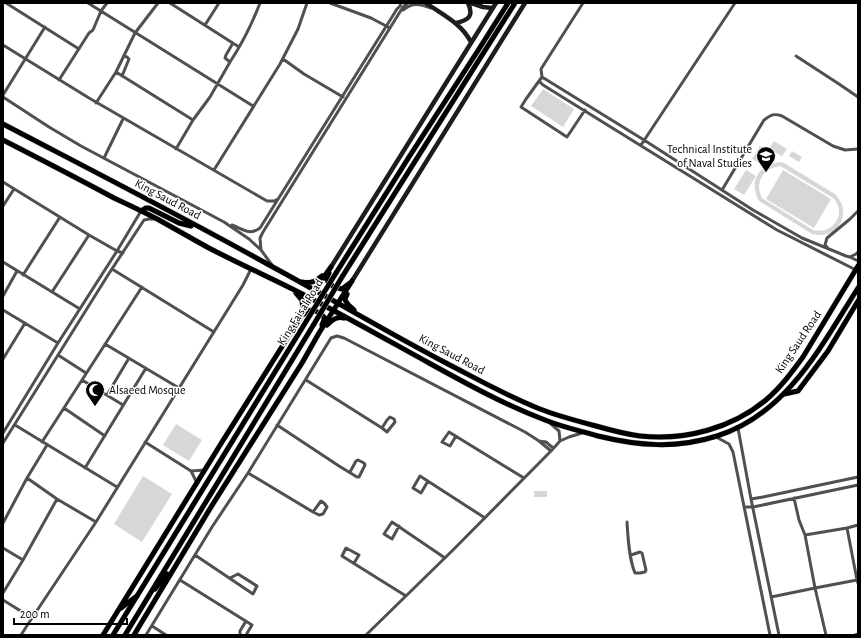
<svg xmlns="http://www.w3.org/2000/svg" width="861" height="638" viewBox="0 0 861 638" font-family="'Alegreya Sans',sans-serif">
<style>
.green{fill:#d7d7d7;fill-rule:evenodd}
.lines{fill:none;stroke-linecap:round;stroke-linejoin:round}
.primary-casing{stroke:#dbdbdb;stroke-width:6}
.trunk-casing{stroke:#dbdbdb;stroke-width:6}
.minor{stroke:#505050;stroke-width:3}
.secondary{stroke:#1d1d1d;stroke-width:4.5}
.primary{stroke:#000;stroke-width:5}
.trunk{stroke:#000;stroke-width:5}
.trunk-bridge-casing{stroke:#dbdbdb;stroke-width:6;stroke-linecap:butt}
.trunk-bridge{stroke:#000;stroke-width:5}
.labels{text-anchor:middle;stroke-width:3;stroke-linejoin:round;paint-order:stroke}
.poi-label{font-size:12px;fill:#000;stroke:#fff;text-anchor:end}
.street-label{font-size:12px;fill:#000;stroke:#fff}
</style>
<rect width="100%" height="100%" fill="#fff"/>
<path class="green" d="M543,89L574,109L563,127L531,106Z
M774,141L787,149L782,156L769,149Z
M760,146L769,151L761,164L752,159Z
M792,151L802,157L799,162L789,156Z
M780,162L784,163L835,194C854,213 837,241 812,234L759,201C748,181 759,165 780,162ZM780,166L782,167L833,198C848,213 833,235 813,230L762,198C754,182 763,169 780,166Z
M746,170L756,176L744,195L734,189Z
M783,170L831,199L814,228L766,199Z
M176,424L202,440L189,461L163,445Z
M143,476L172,494L142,542L114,524Z
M534,491H547V497H534Z"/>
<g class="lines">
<defs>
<path id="primary" d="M3,124C93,171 183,217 271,266C330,298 387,332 446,363C477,379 507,396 540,409C558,416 577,421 596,426C610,430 625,434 640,436C685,441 733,428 767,399C781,387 792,372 803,357L858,266
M3,140C40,159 77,178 114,198C129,205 144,212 159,220C175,229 191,238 207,247C241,265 276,280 310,298C350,319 389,341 429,363C467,384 505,405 545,420C562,427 581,431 598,436C639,446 676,449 717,436C787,414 821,346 858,288
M141,211L146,208H149L179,223L191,226
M329,273L327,278L328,282L334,287L342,289L350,283
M302,282C311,284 316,281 322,276
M296,293L302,300L303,311
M347,294L345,299C346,304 350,306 354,310
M304,314C310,307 318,311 324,317V320L322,325
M327,325C332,320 337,316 344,318
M784,394L798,391L828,351L858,301
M155,589L167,574
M121,608L137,596
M103,635L222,442L300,318L314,291L331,267
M134,635L211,507L302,363L319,333L352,281"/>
<path id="trunk" d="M336,273L409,157L479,49L508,3
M342,277L515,3
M113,635L307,320
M125,635L314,324"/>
</defs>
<use href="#primary" class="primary-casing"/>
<use href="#trunk" class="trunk-casing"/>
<path class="minor" d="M6,3L79,49
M88,3L253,106
M170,3L239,47
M330,3L371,18L388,27
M403,10C413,2 420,4 431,8
M205,25L219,3
M233,43L226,55L225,58L230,62C242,44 252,24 260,3
M3,45L89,98L267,201H274L278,199
M796,56L839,84L858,97
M283,59L304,74L343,97
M116,72L193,120
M122,76L129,59L127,57L124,56
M542,77L541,69L583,3
M59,80L89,33L93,30L101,11L107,3
M539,81L526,99L521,107L567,137L585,110
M3,95L45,27
M3,97L49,127L81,146L224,222L249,239L261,250L272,265
M96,103L116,72L135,33L158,3
M641,145L735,3
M176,149L193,120L210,97L230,62
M104,158L123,119
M214,170L280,64L298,29L307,3
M3,182L89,235L117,251L123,253
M722,190L764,120C771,115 773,113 782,116L833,146L845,150L858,149
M3,206L14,189
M232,225C243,229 249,236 260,228L397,9L400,6L401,3
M827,247L825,245L827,238L850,219L858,211
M261,250L260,238L263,232L403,7L408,3
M850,257L856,254L858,252
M3,262L80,309
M112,269L214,332
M856,270L777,230L543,85L539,81L542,77L644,140L753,210L802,238L846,256L850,257L858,261
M23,275L60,217
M52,292L89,235
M3,296L17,271
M3,310L58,343
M105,344L179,388
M58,355L86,373
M3,359L25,323
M82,380L123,405
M306,380L382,428L387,432L395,422L394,419L390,417L387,420L382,428
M107,395L129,358
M64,408L105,436
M551,424L559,431L560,441L569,437L582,433
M15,425L117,487
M277,425L339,466L357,477H359L365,465L364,463L358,460L356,461L350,472
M738,428L751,499L779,635
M3,433L58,343L117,251L141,211
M456,436L450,446L442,442L449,432L524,478
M716,437L729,444L733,452L770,635
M42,442L142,287
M145,442L191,471L197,483
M3,443L108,275L144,220L149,219H155
M47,445L27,478L57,499L96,522
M553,448L546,442L539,441L551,451L560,441
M85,468L146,368
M191,471L205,470
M248,473L313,512L319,515L323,514L327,507L324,503L321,501L313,512
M428,481L421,493L413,488L420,476L485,518
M794,498L799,520L805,535
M751,499L763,497L858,477
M744,507H753L858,485
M627,522C628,538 629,559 635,573H640L645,572L646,570L642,553L640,552L631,555
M3,523L27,478
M858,525L847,528L857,580H858
M399,526L392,539L384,534L392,522L445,558
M847,528L805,535L815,588L857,580L858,583
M3,548L23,560L3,593
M195,555L253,594L257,586L238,574L230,578
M23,560L57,499
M354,563L359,555L346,548L342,556L406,596
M180,580L252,625L246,635
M771,597L815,588L826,635
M3,600L32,618
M152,626L166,635
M21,635L32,618L96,522L243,285L251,269
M146,635L212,527L248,473L331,338L337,336L344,338L525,432L539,441
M240,635V631L246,621
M366,635L454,549L551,451
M855,635L858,634"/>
<path class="secondary" d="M426,3C443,15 461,23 471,42
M471,3L483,7L492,8
M456,23C469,20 474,16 468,3
M331,267L496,3
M352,281L525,3"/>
<use href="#primary" class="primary"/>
<use href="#trunk" class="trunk"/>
<defs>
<path id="trunk-bridge" d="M307,320L336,273
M314,324L342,277"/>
</defs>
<use href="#trunk-bridge" class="trunk-bridge-casing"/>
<use href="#trunk-bridge" class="trunk-bridge"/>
</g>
<defs>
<symbol id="university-pin" viewBox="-11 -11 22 30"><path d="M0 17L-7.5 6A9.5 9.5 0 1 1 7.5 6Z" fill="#000" stroke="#fff"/><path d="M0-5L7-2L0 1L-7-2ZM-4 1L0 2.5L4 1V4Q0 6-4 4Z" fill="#fff"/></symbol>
<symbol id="mosque-pin" viewBox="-11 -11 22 30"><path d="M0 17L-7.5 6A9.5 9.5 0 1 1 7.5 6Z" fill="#000" stroke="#fff"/><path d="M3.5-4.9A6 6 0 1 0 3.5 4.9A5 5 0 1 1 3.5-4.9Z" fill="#fff"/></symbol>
</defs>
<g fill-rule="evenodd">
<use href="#university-pin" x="755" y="145" width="22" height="30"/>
<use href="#mosque-pin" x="84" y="379" width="22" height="30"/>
</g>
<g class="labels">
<g class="poi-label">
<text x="752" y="153">Technical Institute<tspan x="752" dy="14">of Naval Studies</tspan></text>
<text x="109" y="394" text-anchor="start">Alsaeed Mosque</text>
</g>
<g class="street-label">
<text transform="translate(168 199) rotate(28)" y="4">King Saud Road</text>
<text transform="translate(300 312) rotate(-58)" y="4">King Faisal Road</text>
<text transform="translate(798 342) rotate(-56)" y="4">King Saud Road</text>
<text transform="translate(452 354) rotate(28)" y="4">King Saud Road</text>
</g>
</g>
<rect width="861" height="638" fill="none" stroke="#000000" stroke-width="8"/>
<path d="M14 618v6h113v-6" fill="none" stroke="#000000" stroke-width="2"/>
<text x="20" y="618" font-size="12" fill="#000000" stroke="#ffffff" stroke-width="3" paint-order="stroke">200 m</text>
</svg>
